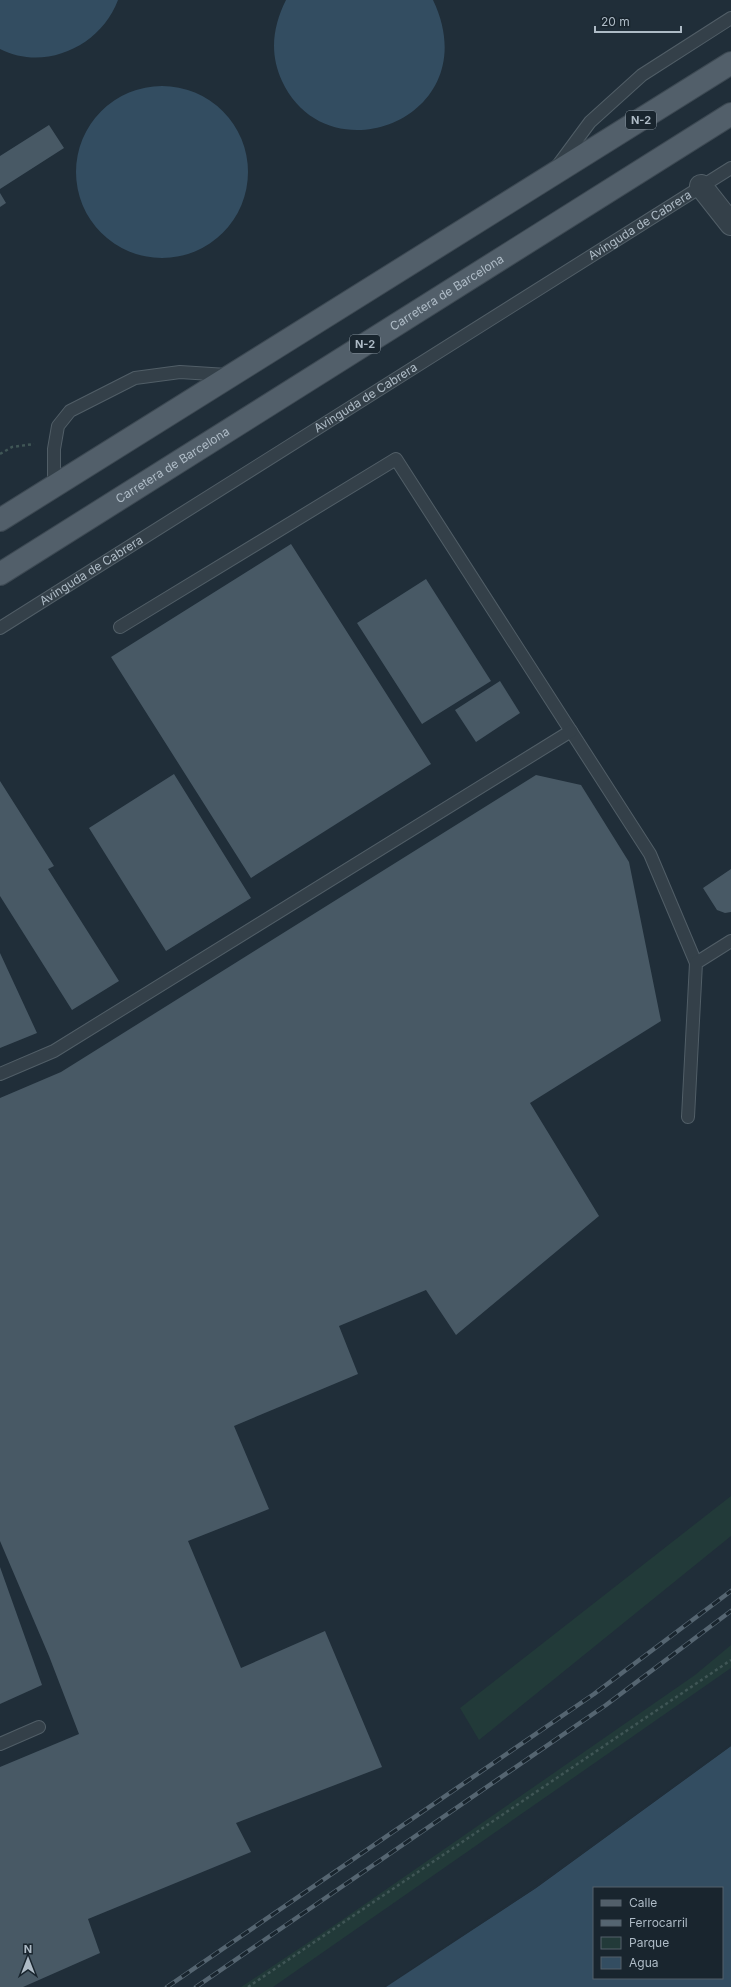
<svg xmlns="http://www.w3.org/2000/svg" width="731" height="1987" viewBox="0 0 731 1987" font-family="Inter,sans-serif">
<style>
.green{fill:#223a39}
.water{fill:#334d61;fill-rule:evenodd}
.pier{fill:#202e39}
.building{fill:#485965}
.lines{fill:none;stroke-linecap:round;stroke-linejoin:round}
.service-casing{stroke:#515e67;stroke-width:14}
.minor-casing{stroke:#515e67;stroke-width:24}
.primary-casing{stroke:#3d4953;stroke-width:24}
.path{stroke:#405656;stroke-width:2.5;stroke-dasharray:3 3;stroke-linecap:butt}
.service{stroke:#344049;stroke-width:12}
.minor{stroke:#344049;stroke-width:22}
.primary{stroke:#525f6a;stroke-width:22}
.rail-casing{stroke:#556571;stroke-width:4.5}
.rail{stroke:#19252e;stroke-width:3;stroke-dasharray:9;stroke-linecap:butt}
.labels{text-anchor:middle;stroke-width:4;stroke-linejoin:round;paint-order:stroke}
.shield{fill:#19252e;stroke:#818e98;stroke-width:1}
.shield-label{font-size:11px;font-weight:bold;fill:#aebbc6}
.street-label{font-size:12px;fill:#aebbc6;stroke:#19252e}
</style>
<rect width="100%" height="100%" fill="#202e39"/>
<path class="green" d="M731,1496V1536L479,1740L460,1708Z
M731,1645V1668L273,1987H241L342,1920L695,1675Z"/>
<path class="water" d="M0,0H118C101,46 45,72 0,49Z
M286,0H433C489,117 328,180 282,81C269,53 273,26 286,0Z
M76 172a86 86 0 1 1 172 0a86 86 0 1 1-172 0Z
M731,1746V1987H386L536,1888ZM594,1888H722V1978H594Z"/>
<path class="pier" d="M731,1744V1746L536,1888L384,1987L535,1886Z"/>
<path class="building" d="M49,125L64,148L0,189V156Z
M0,193L6,203L0,207Z
M291,544L431,764L251,878L111,657Z
M426,579L491,681L422,724L357,623Z
M500,681L520,713L476,742L455,710Z
M174,774L251,898L166,951L89,828Z
M536,775L581,785L629,862L661,1021L530,1103L599,1216L456,1335L426,1290L339,1326L358,1374L234,1426L269,1509L188,1541L241,1668L325,1631L382,1767L236,1823L251,1852L88,1919L100,1953L23,1987H0V1767L79,1734L49,1656L0,1541V1098L61,1072Z
M0,781L54,866L48,869L119,981L72,1010L0,896Z
M731,869V912L725,913L717,910L703,888Z
M0,953L37,1033L0,1048Z
M0,1567L42,1685L0,1704Z"/>
<g class="lines">
<defs>
<g id="service">
<path d="M556,168L590,122L642,75L731,18"/>
<path d="M54,486V449L58,426L70,411L135,378L180,372L227,375"/>
<path d="M120,627L396,459L650,854L696,963"/>
<path id="s1" d="M0,628L731,168"/>
<path d="M0,1074L54,1051L571,731"/>
<path d="M688,1117L696,963L731,941"/>
<path d="M0,1744L39,1727"/>
</g>
<path id="minor" d="M701,186L731,224"/>
<g id="primary">
<path d="M0,520L731,63"/>
<path id="s2" d="M0,574L731,114"/>
</g>
</defs>
<use href="#service" class="service-casing"/>
<use href="#minor" class="minor-casing"/>
<use href="#primary" class="primary-casing"/>
<path class="path" d="M0,454L12,447L34,444
M248,1987L731,1660"/>
<use href="#service" class="service"/>
<use href="#minor" class="minor"/>
<use href="#primary" class="primary"/>
<defs>
<path id="rail" d="M167,1987L594,1694L731,1591
M196,1987L606,1705L731,1611"/>
</defs>
<use href="#rail" class="rail-casing"/>
<use href="#rail" class="rail"/>
</g>
<g class="labels">
<g class="shield">
<rect x="626" y="111" width="30" height="18" rx="3"/>
<rect x="350" y="335" width="30" height="18" rx="3"/>
</g>
<g class="shield-label">
<text x="641" y="124">N-2</text>
<text x="365" y="348">N-2</text>
</g>
<g class="street-label">
<text dy="4" stroke="none"><textPath href="#s1" startOffset="756">Avinguda de Cabrera</textPath></text>
<text dy="4" stroke="none"><textPath href="#s2" startOffset="528">Carretera de Barcelona</textPath></text>
<text dy="4" stroke="none"><textPath href="#s1" startOffset="432">Avinguda de Cabrera</textPath></text>
<text dy="4" stroke="none"><textPath href="#s2" startOffset="204">Carretera de Barcelona</textPath></text>
<text dy="4" stroke="none"><textPath href="#s1" startOffset="108">Avinguda de Cabrera</textPath></text>
</g>
</g>
<rect x="593" y="1887" width="130" height="92" fill="#19252e" stroke="#55616b"/>
<rect x="601" y="1900" width="20" height="6" fill="#525f6a" stroke="#55616b"/>
<text x="629" y="1907" font-size="12" fill="#aebbc6">Calle</text>
<rect x="601" y="1920" width="20" height="6" fill="#556571" stroke="#55616b"/>
<text x="629" y="1927" font-size="12" fill="#aebbc6">Ferrocarril</text>
<rect x="601" y="1937" width="20" height="12" fill="#223a39" stroke="#55616b"/>
<text x="629" y="1947" font-size="12" fill="#aebbc6">Parque</text>
<rect x="601" y="1957" width="20" height="12" fill="#334d61" stroke="#55616b"/>
<text x="629" y="1967" font-size="12" fill="#aebbc6">Agua</text>
<g transform="translate(28 1959)" stroke="#19252e" stroke-width="3" paint-order="stroke">
<path d="M0-3L7 15L0 10L-7 15Z" fill="#aebbc6"/>
<text y="-6" font-size="11" font-weight="bold" text-anchor="middle" fill="#aebbc6">N</text>
</g>
<path d="M595 26v6h86v-6" fill="none" stroke="#aebbc6" stroke-width="2"/>
<text x="601" y="26" font-size="12" fill="#aebbc6" stroke="#19252e" stroke-width="3" paint-order="stroke">20 m</text>
</svg>
